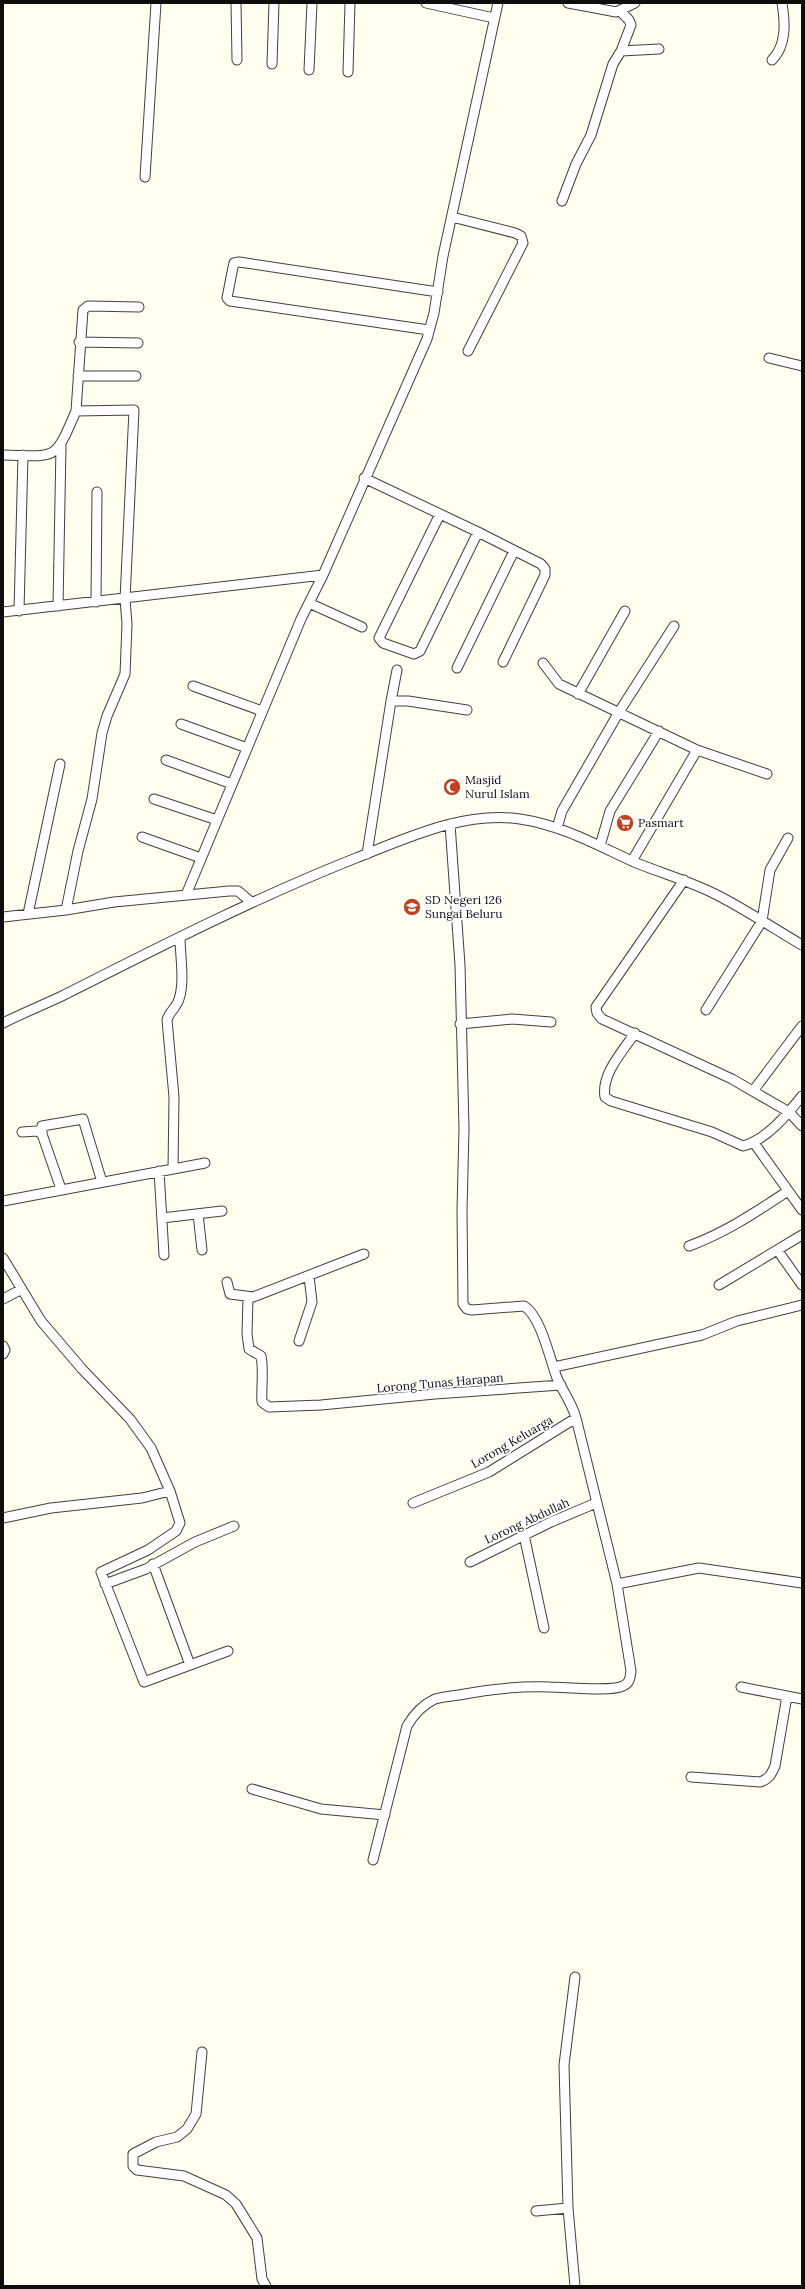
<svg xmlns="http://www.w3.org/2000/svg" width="805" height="2289" viewBox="0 0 805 2289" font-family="Lora,serif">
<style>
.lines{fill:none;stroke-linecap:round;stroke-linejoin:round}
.minor-casing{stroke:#404040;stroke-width:11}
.minor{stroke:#fff;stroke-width:9}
.labels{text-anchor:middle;stroke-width:4;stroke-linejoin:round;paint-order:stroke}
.poi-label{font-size:12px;fill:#0d0d0d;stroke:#fff;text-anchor:start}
.street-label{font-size:12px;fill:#0d0d0d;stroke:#fff}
</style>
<rect width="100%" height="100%" fill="#feffee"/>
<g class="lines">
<defs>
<path id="minor" d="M236,3L237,60
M426,3L494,18
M568,3L590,7L593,3
M590,7L616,12L635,3
M620,11L629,20L631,25L621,51
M772,60C787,45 785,22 782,3
M272,64L274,3
M309,70L312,3
M348,72L350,3
M145,177L156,3
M562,201L576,164L591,135L613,64L621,51L659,49
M452,217L515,233L521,236L523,243L468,351
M429,330L230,301L227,298L233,267L234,263L239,262L438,292
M79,342L138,343
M769,358L802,366
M78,376H136
M76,411L83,310L88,306L139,307
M3,455C58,456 54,462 76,411L134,410L125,599L127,624L125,674L107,716L102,733L92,799L78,851L66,910
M364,478L478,532L420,651L414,654L383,643L379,638L440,514
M478,532L541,564L545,569V575L503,662
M96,602L97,492
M309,603L362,627
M58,606L61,446
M19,611L23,455
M3,612L323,575
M543,663L559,684L697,750L767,774
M457,668L514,551
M193,686L262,711
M578,694L625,611
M391,701L397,670
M181,724L247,748
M166,760L232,784
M154,799L217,820
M557,828L562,811L619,712L674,626
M142,837L201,858
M600,846L610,811L659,731
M367,854L391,701H408L467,710
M632,861L697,750
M684,880L596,1007L597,1013L602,1019L732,1079L789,1112L802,1126
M186,895L301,619L323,575L427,339L434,313L443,256L498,3
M28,914L60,764
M3,917L66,910L114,902L229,891H238L251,902
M706,1010L762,921L770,870L788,838
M3,1023C23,1013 43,1005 62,996C159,947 255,898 356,858C407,838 463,811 520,819C561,825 597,845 634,862C661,873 689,881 715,894C745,909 773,928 802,945
M460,1024L512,1019L551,1022
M635,1033C623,1051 601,1074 605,1097L611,1101L712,1132L743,1146C766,1140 787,1115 802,1096
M753,1091L802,1026
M22,1132L37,1131L42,1134L61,1189
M42,1134V1126L83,1119L102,1182
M754,1143L802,1210
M173,1169L174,1097L167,1020C169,1012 177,1007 179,999C185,981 180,956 180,937
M159,1171L164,1255
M3,1201L205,1163
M198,1214L202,1250
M162,1218L222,1211
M689,1246C725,1233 756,1212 788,1191
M778,1251L802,1285
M3,1258L41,1321L82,1369L130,1419L151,1448L170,1491L180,1523L176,1531L148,1550L101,1572L144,1682L228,1651
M227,1282L230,1294L253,1297L364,1254
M719,1285L802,1235
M248,1298L247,1334L249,1349L261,1356C264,1371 261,1386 262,1402L269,1407L321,1405L435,1394L561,1385
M3,1299L22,1289
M299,1341L312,1302L309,1276
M3,1346L5,1350L3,1354
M554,1367L702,1335L737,1321L802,1305
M413,1503L489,1472L576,1418
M3,1518L51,1508L142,1498L170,1491
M524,1535L544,1628
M470,1562L551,1522L596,1503
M153,1564L190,1665
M105,1584L146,1569L195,1542L234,1526
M617,1584L699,1568L802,1583
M741,1687L802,1699
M691,1777L760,1782C769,1779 771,1775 775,1766L787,1696
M252,1789L321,1809L385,1815
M373,1860L407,1726C414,1714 422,1705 435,1699C442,1697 451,1696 459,1695C489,1689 520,1686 550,1687C565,1687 611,1692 623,1686C630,1683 630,1678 631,1671L617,1584L576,1418C572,1403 563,1392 557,1378C550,1360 541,1316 524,1306L472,1310L467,1309L463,1304L462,1210L464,1129L460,965L450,824
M202,2052L196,2114L187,2129L177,2137L156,2142L133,2154V2166L137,2170L184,2176L226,2195L236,2204L257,2238L262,2279L266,2286
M536,2211L568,2208
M575,2286L568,2208L564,2065L575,1977"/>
</defs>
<use href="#minor" class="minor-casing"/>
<use href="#minor" class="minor"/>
</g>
<defs>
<symbol id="mosque-disc" viewBox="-11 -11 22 22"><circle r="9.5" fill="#be4225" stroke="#fff"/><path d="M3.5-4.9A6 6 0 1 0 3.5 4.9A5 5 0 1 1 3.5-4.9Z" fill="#fff"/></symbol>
<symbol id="supermarket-disc" viewBox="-11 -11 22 22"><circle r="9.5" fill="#be4225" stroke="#fff"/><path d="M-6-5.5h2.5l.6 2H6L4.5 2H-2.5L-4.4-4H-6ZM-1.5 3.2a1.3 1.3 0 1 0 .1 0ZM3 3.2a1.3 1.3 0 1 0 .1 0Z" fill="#fff"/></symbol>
<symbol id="school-disc" viewBox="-11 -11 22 22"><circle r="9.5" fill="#be4225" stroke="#fff"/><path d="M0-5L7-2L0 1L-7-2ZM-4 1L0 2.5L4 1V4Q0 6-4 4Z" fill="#fff"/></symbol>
</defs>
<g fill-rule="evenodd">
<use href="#mosque-disc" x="442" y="777" width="20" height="20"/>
<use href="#supermarket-disc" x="615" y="813" width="20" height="20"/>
<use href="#school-disc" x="402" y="897" width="20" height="20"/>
</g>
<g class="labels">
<g class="poi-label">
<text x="465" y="784">Masjid<tspan x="465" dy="14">Nurul Islam</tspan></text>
<text x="638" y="827">Pasmart</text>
<text x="425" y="904">SD Negeri 126<tspan x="425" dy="14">Sungai Beluru</tspan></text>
</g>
<g class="street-label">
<text transform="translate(440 1383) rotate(-5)" y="4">Lorong Tunas Harapan</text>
<text transform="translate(512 1442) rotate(-30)" y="4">Lorong Keluarga</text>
<text transform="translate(527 1521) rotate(-25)" y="4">Lorong Abdullah</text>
</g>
</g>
<rect width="805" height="2289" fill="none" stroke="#0d0d0d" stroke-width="8"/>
</svg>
